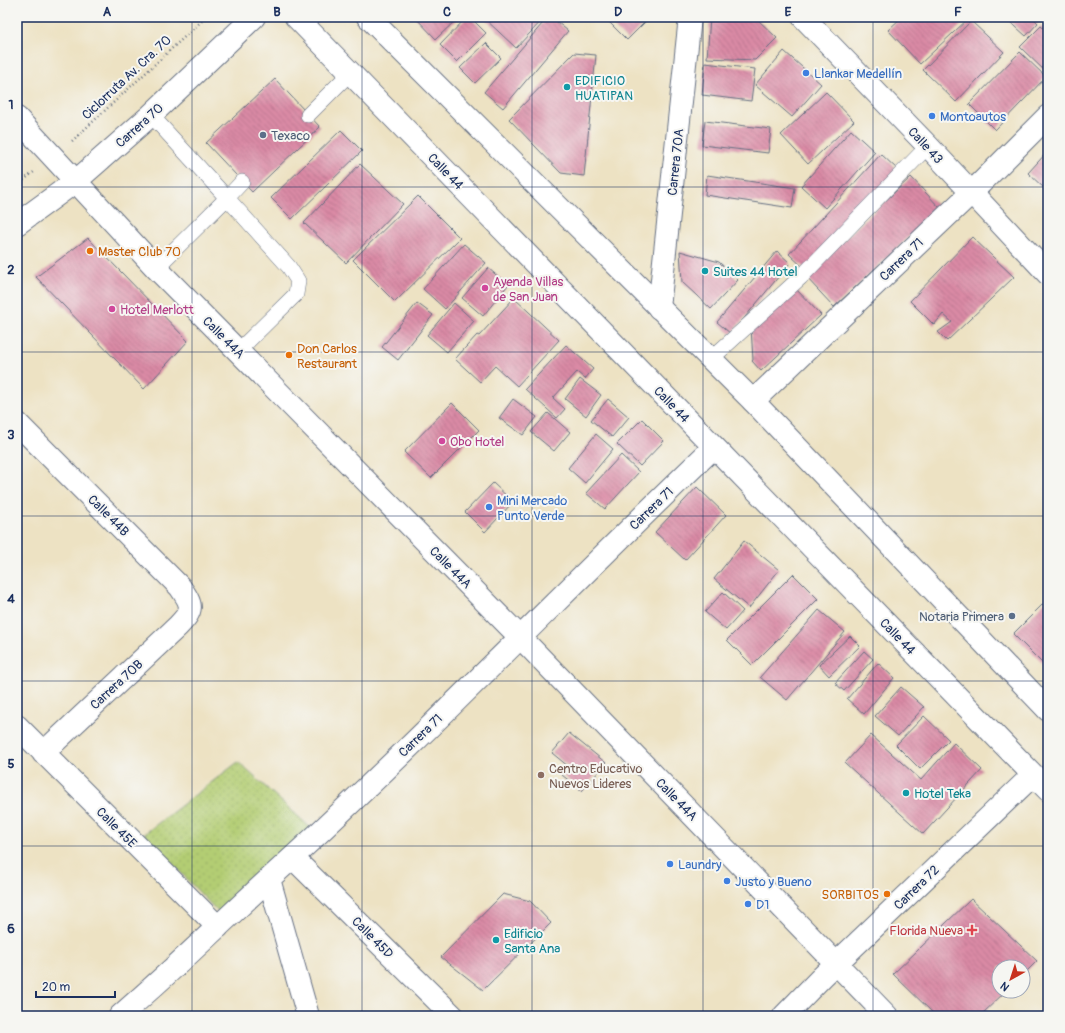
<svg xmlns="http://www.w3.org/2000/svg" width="1065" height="1033" viewBox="0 0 1065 1033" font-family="Pangolin,sans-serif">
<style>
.park{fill:url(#park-dots);stroke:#677e68}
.building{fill:url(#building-back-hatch)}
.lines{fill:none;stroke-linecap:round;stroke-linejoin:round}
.service-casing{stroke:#646e81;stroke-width:16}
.minor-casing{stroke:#646e81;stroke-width:24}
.tertiary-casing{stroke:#646e81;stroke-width:24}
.secondary-casing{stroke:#646e81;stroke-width:24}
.path{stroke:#646e81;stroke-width:2.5;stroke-dasharray:1 3;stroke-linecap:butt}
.service{stroke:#fff;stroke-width:15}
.minor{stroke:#fff;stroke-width:22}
.tertiary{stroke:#fff;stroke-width:22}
.secondary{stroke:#fff;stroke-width:22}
.grid{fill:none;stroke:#1b2f5e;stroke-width:1;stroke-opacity:0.55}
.shop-dot{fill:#3f7fe0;stroke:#f6f6f2;stroke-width:1.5}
.culture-dot{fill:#0f9aa8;stroke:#f6f6f2;stroke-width:1.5}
.service-dot{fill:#5c6f8a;stroke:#f6f6f2;stroke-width:1.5}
.food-dot{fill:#e8710a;stroke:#f6f6f2;stroke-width:1.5}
.hotel-dot{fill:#d1479c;stroke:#f6f6f2;stroke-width:1.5}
.education-dot{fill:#8d6e63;stroke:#f6f6f2;stroke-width:1.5}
.health-dot{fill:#e0444e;stroke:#f6f6f2;stroke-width:1.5}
.labels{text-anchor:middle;stroke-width:4;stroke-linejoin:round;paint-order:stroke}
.shop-label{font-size:13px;fill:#366cbe;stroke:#f6f6f2;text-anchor:start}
.street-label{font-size:13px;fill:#1b2f5e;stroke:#f6f6f2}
.culture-label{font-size:13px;fill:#0d838f;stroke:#f6f6f2;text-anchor:start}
.service-label{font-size:13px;fill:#4e5e75;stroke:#f6f6f2;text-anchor:start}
.food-label{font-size:13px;fill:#c56008;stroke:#f6f6f2;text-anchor:start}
.hotel-label{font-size:13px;fill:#b23c85;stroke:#f6f6f2;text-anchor:start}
.education-label{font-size:13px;fill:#785e54;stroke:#f6f6f2;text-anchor:start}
.health-label{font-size:13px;fill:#be3a42;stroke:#f6f6f2;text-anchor:end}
.neatline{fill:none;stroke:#1b2f5e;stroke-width:1.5}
.grid-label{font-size:13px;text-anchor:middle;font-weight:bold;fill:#1b2f5e}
</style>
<defs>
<pattern id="park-dots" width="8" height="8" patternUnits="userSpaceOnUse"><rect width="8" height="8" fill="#b3cd73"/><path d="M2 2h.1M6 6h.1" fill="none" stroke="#99b066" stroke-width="1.8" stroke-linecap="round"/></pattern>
<pattern id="building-back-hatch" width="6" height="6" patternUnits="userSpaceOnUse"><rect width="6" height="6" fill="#da8aa5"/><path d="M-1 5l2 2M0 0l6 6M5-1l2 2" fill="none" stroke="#b0718a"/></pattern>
</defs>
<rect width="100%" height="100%" fill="#f6f6f2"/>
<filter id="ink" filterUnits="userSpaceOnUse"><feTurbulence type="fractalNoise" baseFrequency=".025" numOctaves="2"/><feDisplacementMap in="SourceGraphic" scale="8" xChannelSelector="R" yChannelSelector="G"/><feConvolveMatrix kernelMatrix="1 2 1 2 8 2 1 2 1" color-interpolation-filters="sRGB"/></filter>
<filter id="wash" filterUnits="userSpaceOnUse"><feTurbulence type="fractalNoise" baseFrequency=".012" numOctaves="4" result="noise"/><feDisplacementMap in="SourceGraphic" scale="16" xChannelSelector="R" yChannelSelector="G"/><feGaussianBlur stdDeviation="0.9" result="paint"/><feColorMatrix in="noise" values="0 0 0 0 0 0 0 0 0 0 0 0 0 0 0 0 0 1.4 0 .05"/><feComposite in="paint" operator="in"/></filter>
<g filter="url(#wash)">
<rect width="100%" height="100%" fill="#ede2c3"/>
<path class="park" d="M238,762L312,829L221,915L144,834Z"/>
<g id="blocks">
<path class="building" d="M415,17H459L436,39Z
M467,17H470L486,33L457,62L440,45Z
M483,17H545L516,48Z
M548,17H551L568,31L503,108L484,92Z
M604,17H650L627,40Z
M710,17H757V19L777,38L755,60L707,58Z
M902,17H970L920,64L888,30Z
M1005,17H1032L1038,23L1026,36Z
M971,21L1004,52L956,102L923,70Z
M1041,26L1048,32V74L1020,47Z
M486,43L501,58L475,83L460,68Z
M784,51L821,84L792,117L755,85Z
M1020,52L1046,77L995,130L969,104Z
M574,53L596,55L584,176L561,173L509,119Z
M705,63L755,69L751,101L702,95Z
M275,79L320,127L252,192L206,143Z
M826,92L854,121L808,164L781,135Z
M705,121L771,129L768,153L702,145Z
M341,130L362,151L292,219L271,198Z
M851,130L875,152L825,208L801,186Z
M1048,151V186L1045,189L1028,173Z
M881,154L898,170L806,270L789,254Z
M360,164L403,204L346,263L304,223Z
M707,175L795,188L792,208L705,195Z
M911,177L940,208L834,307L805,276Z
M418,196L460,238L395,302L353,260Z
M972,237L1014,277L947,341L938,332L952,322L943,314L934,325L910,301Z
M88,238L188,341L144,389L36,277Z
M464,244L486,263L445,309L423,289Z
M680,251L719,262L738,280L711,309L682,282Z
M777,251L790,263L731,334L717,322Z
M488,268L508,285L483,316L462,298Z
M793,286L821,315L761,371L752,361L753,360L751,327Z
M514,298L559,340L517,386L495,366L480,382L455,359L477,335L479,336Z
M417,303L433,315L398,360L382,347Z
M454,303L474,321L447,352L427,335Z
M566,345L593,369L585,379L577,372L553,398L565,409L557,418L525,389Z
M580,379L601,395L586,416L565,399Z
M513,399L537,417L523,435L499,418Z
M608,399L629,417L612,437L591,420Z
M452,403L479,430L431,478L404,452Z
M548,413L570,432L554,451L531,432Z
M642,419L664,441L640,466L617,444Z
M596,434L613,449L585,483L568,468Z
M621,455L639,472L605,509L586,493Z
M493,483L513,502L485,532L465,512Z
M697,487L726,515L685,560L655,532Z
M744,541L779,570L749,608L714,579Z
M793,574L818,599L752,665L727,640Z
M723,592L743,611L726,630L705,612Z
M1048,599V669L1013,634Z
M819,610L845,632L787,700L760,677Z
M850,636L860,646L829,676L819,665Z
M864,651L873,659L844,691L835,683Z
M878,663L894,678L864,714L847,699Z
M901,687L924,707L898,736L875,716Z
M924,716L949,740L920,769L896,745Z
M569,733L606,763L582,791L562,775L569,767L552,753Z
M871,735L921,780L954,743L982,770L923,834L845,763Z
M503,894L530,901L551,923L483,990L441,957Z
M971,899L1037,961L1023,975V967H999V991H1006L980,1016H936L893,974Z"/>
</g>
</g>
<g filter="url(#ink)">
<use href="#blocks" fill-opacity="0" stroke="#646e81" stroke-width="1"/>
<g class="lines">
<defs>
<path id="service" d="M151,115L227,198L242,182
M308,115L350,73
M156,268L227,198L289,267L298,281L296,294L238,351
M711,359L801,277L928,146"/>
<path id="minor" d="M659,308L690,17
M753,401L971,193L1048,116
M17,423L180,587C193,606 194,609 178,626L43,753
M17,726L218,927
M293,858L453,1016
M269,879L308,1016
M120,1016C171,972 219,925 269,879C422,740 565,590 714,447
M784,1016L823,976L1033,775"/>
<path id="tertiary" d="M803,17L928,146L1048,274
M17,118L156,268L521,638L887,1016
M17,224L76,181L100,160L151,115L254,17"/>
<path id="secondary" d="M296,17L1048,790
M368,17L753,401L1048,710"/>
</defs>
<use href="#service" class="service-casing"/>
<use href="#minor" class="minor-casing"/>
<use href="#tertiary" class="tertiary-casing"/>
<use href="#secondary" class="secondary-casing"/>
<path class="path" d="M72,141L206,17
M17,185L34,172"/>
<use href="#service" class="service"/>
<use href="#minor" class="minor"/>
<use href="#tertiary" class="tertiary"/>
<use href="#secondary" class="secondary"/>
</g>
</g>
<path class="grid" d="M192,17V1016M362,17V1016M532,17V1016M703,17V1016M873,17V1016M17,187H1048M17,352H1048M17,516H1048M17,681H1048M17,846H1048"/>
<g class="shop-dot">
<circle cx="806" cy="73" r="4"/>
<circle cx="932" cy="116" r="4"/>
<circle cx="489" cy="507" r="4"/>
<circle cx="670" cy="864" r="4"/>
<circle cx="727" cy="881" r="4"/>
<circle cx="748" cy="904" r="4"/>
</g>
<g class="culture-dot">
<circle cx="567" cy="87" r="4"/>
<circle cx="705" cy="271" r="4"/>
<circle cx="906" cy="793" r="4"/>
<circle cx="496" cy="940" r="4"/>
</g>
<g class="service-dot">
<circle cx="263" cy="135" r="4"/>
<circle cx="1012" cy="616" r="4"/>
</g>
<g class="food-dot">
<circle cx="90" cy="251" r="4"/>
<circle cx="289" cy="355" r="4"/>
<circle cx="887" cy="894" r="4"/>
</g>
<g class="hotel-dot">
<circle cx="485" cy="288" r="4"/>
<circle cx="112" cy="309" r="4"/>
<circle cx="442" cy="441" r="4"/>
</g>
<circle class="education-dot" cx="541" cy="775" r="4"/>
<path class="health-dot" d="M970 924h4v4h4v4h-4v4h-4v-4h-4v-4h4z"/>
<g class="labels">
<g class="shop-label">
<text x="814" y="78">Llankar Medellín</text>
<text x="940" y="121">Montoautos</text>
<text x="497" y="505">Mini Mercado<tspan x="497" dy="15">Punto Verde</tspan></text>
<text x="678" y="869">Laundry</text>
<text x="735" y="886">Justo y Bueno</text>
<text x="756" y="909">D1</text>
</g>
<g class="street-label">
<text transform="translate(126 77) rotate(-43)" y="5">Ciclorruta Av. Cra. 70</text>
<text transform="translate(139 125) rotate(-42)" y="5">Carrera 70</text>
<text transform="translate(926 145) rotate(47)" y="5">Calle 43</text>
<text transform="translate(675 162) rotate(-84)" y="5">Carrera 70A</text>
<text transform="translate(446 171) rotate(46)" y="5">Calle 44</text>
<text transform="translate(901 259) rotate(-44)" y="5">Carrera 71</text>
<text transform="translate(224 337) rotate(45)" y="5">Calle 44A</text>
<text transform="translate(672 404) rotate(46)" y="5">Calle 44</text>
<text transform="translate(651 508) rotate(-44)" y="5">Carrera 71</text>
<text transform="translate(109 515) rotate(45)" y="5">Calle 44B</text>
<text transform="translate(451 567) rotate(45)" y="5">Calle 44A</text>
<text transform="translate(898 636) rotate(46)" y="5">Calle 44</text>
<text transform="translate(116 684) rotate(-43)" y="5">Carrera 70B</text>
<text transform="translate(420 735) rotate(-44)" y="5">Carrera 71</text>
<text transform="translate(677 799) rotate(46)" y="5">Calle 44A</text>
<text transform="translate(117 827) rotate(45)" y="5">Calle 45E</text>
<text transform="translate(916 887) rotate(-44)" y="5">Carrera 72</text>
<text transform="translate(373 937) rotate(45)" y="5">Calle 45D</text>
</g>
<g class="culture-label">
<text x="575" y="85">EDIFICIO<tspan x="575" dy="15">HUATIPAN</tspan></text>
<text x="713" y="276">Suites 44 Hotel</text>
<text x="914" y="798">Hotel Teka</text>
<text x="504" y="938">Edificio<tspan x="504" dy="15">Santa Ana</tspan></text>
</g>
<g class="service-label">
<text x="271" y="140">Texaco</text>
<text x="1004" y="621" text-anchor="end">Notaria Primera</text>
</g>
<g class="food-label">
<text x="98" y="256">Master Club 70</text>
<text x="297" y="353">Don Carlos<tspan x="297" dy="15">Restaurant</tspan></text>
<text x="879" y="899" text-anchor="end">SORBITOS</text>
</g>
<g class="hotel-label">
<text x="493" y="286">Ayenda Villas<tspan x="493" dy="15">de San Juan</tspan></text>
<text x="120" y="314">Hotel Merlott</text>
<text x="450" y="446">Obo Hotel</text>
</g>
<g class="education-label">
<text x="549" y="773">Centro Educativo<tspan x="549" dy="15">Nuevos Lideres</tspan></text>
</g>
<g class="health-label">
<text x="963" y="935">Florida Nueva</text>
</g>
</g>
<rect width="1065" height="1033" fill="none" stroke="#f6f6f2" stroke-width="44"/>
<g transform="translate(1011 979) rotate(219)"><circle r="19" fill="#f6f6f2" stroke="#9ea6b7"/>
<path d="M0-3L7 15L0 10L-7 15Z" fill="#c8321e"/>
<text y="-6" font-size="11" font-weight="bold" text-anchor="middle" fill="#1b2f5e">N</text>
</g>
<path d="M36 991v6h79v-6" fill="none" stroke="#1b2f5e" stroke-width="2"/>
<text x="42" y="991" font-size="12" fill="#1b2f5e" stroke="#f6f6f2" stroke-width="3" paint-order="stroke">20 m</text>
<rect x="22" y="22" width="1021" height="989" class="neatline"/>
<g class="grid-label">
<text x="107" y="16">A</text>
<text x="277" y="16">B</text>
<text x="447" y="16">C</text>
<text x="618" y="16">D</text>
<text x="788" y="16">E</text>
<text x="958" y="16">F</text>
<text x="11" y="109">1</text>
<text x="11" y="274">2</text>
<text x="11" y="439">3</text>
<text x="11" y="603">4</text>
<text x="11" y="768">5</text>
<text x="11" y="933">6</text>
</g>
</svg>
